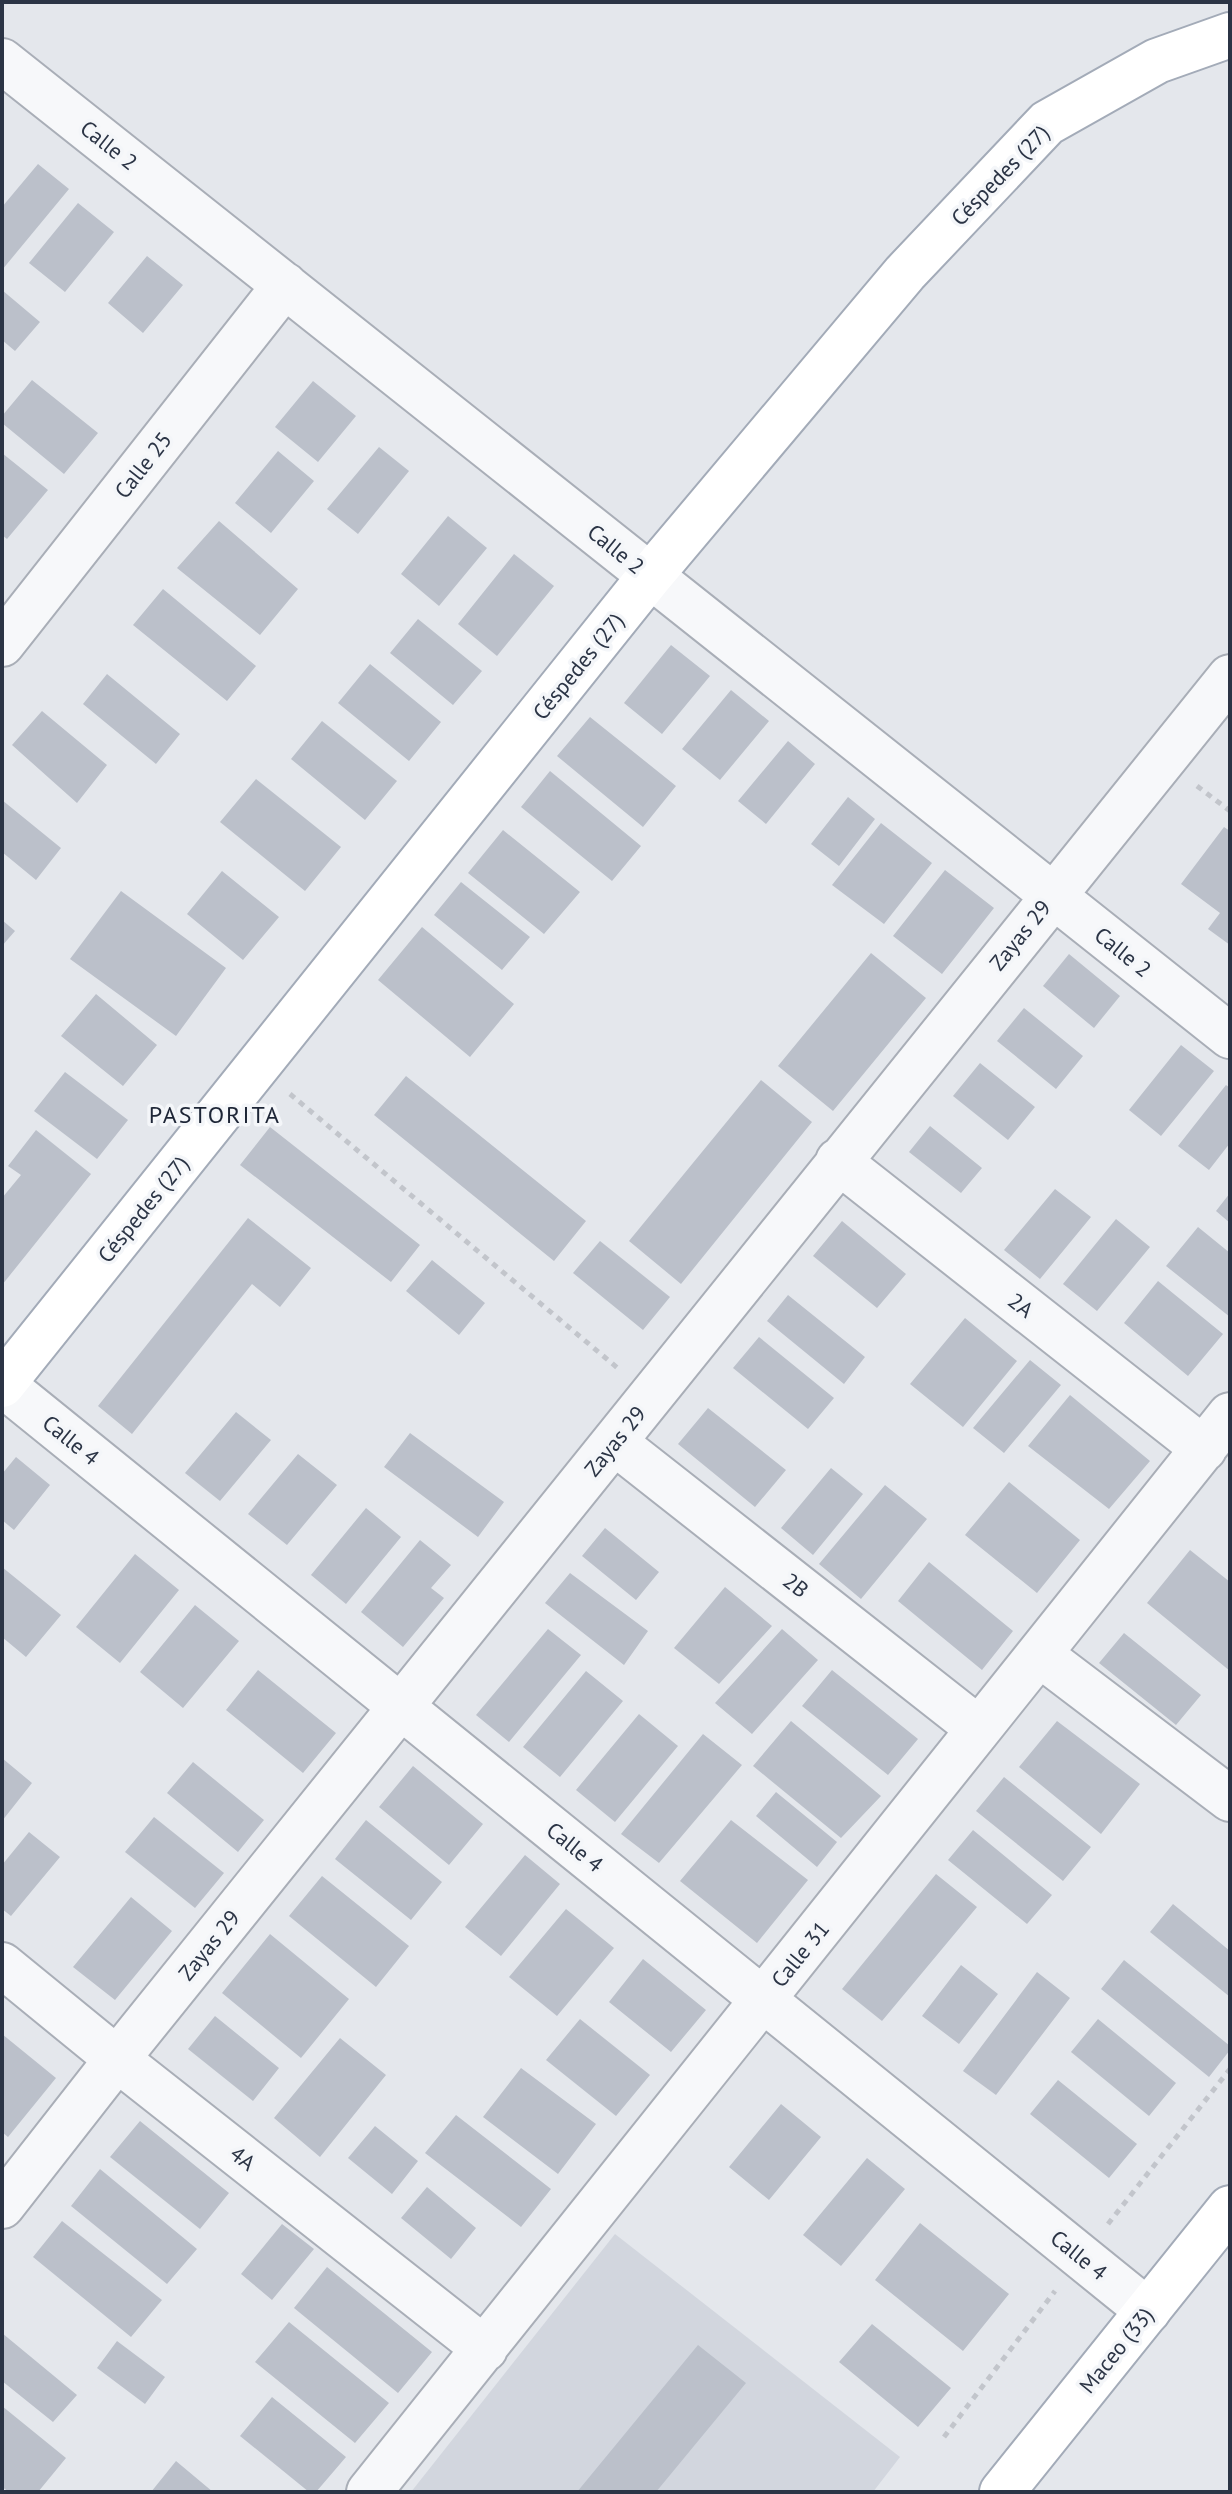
<svg xmlns="http://www.w3.org/2000/svg" width="1232" height="2494" viewBox="0 0 1232 2494" font-family="'PT Sans',sans-serif">
<style>
.built{fill:#d2d6de}
.building{fill:#bbc0ca}
.lines{fill:none;stroke-linecap:round;stroke-linejoin:round}
.minor-casing{stroke:#a9aeb7;stroke-width:48}
.major-casing{stroke:#a3abb8;stroke-width:48}
.path{stroke:#c2c5cb;stroke-width:5;stroke-dasharray:6 6;stroke-linecap:butt}
.minor{stroke:#f7f8fa;stroke-width:44}
.major{stroke:#fff;stroke-width:44}
.labels{text-anchor:middle;stroke-width:7;stroke-linejoin:round;paint-order:stroke}
.street-label{font-size:22px;fill:#2b3445;stroke:#f4f6f9}
.neighbourhood-label{font-size:24px;letter-spacing:2px;fill:#1d2536;stroke:#f4f6f9}
</style>
<rect width="100%" height="100%" fill="#e4e7ec"/>
<path class="built" d="M615,2234L900,2457L873,2492H411Z"/>
<path class="building" d="M38,164L69,189L2,270V207Z
M78,203L114,232L65,292L29,263Z
M147,256L183,285L143,333L108,303Z
M2,290L40,322L15,351L2,340Z
M32,380L98,433L64,474L2,423V416Z
M313,381L356,416L318,462L275,427Z
M379,447L409,471L358,534L327,509Z
M278,451L314,481L271,533L235,503Z
M2,453L48,490L7,539L2,535Z
M448,516L487,548L439,606L401,574Z
M219,521L298,589L260,635L177,568Z
M514,554L554,586L497,656L458,624Z
M163,589L256,666L227,701L133,625Z
M418,619L482,671L453,705L390,653Z
M671,645L710,676L662,734L624,703Z
M370,664L441,722L409,761L338,703Z
M107,674L180,734L156,764L83,704Z
M731,690L769,721L720,780L682,749Z
M42,711L107,765L77,803L12,745Z
M590,717L676,786L643,827L557,756Z
M322,721L397,781L365,820L291,759Z
M788,741L815,764L766,824L738,801Z
M550,771L641,846L612,881L521,807Z
M256,779L341,847L305,891L220,822Z
M848,797L875,819L839,866L811,844Z
M2,800L61,848L36,880L2,852Z
M881,823L932,863L884,924L832,885Z
M1224,827L1230,831V945L1208,929L1220,913L1181,884Z
M503,830L580,892L544,934L468,873Z
M945,870L994,908L942,974L893,936Z
M222,871L279,917L243,960L187,914Z
M461,882L530,937L502,970L434,915Z
M121,891L226,968L176,1036L70,959Z
M2,920L15,931L2,946Z
M422,927L514,1004L470,1057L378,980Z
M871,953L926,998L833,1111L778,1066Z
M1069,954L1120,996L1094,1028L1043,986Z
M96,994L157,1045L123,1086L61,1036Z
M1024,1008L1083,1056L1056,1089L997,1041Z
M1181,1045L1214,1071L1161,1136L1129,1110Z
M980,1063L1035,1107L1008,1140L953,1096Z
M65,1072L128,1120L97,1159L34,1111Z
M406,1076L586,1221L554,1261L374,1115Z
M761,1080L812,1122L681,1284L629,1241Z
M1226,1085L1230,1088V1143L1209,1170L1178,1146Z
M930,1126L982,1168L961,1193L909,1152Z
M270,1127L420,1245L391,1282L240,1165Z
M36,1130L91,1174L2,1285V1198L21,1175L8,1166Z
M1055,1189L1091,1217L1040,1279L1004,1250Z
M1230,1193V1223L1216,1211Z
M248,1218L311,1268L280,1307L252,1284L132,1434L98,1406Z
M1116,1219L1150,1247L1097,1311L1063,1284Z
M842,1221L906,1274L877,1308L813,1256Z
M1198,1227L1230,1253V1317L1166,1266Z
M600,1241L670,1297L643,1330L573,1273Z
M432,1260L485,1303L459,1335L406,1291Z
M1158,1281L1223,1334L1188,1376L1124,1323Z
M788,1295L865,1357L844,1384L767,1321Z
M965,1318L1017,1361L963,1427L910,1384Z
M759,1337L834,1398L808,1429L733,1368Z
M1030,1360L1061,1385L1004,1453L973,1428Z
M1070,1395L1150,1461L1109,1509L1028,1446Z
M708,1408L786,1470L755,1507L678,1444Z
M236,1412L271,1440L220,1501L185,1473Z
M410,1433L504,1502L478,1537L384,1467Z
M298,1454L337,1485L287,1545L248,1514Z
M16,1457L50,1485L14,1530L2,1520V1474Z
M831,1468L863,1494L813,1555L781,1528Z
M1009,1482L1080,1540L1037,1593L965,1535Z
M885,1485L927,1519L861,1599L819,1564Z
M366,1508L401,1537L346,1604L311,1575Z
M605,1528L659,1572L636,1600L582,1556Z
M420,1540L451,1565L431,1588L444,1598L403,1647L361,1612Z
M1190,1550L1230,1582V1671L1147,1603Z
M135,1554L179,1590L120,1663L76,1627Z
M929,1562L1013,1631L982,1670L898,1601Z
M2,1567L61,1615L26,1657L2,1637Z
M570,1573L648,1631L624,1665L545,1603Z
M725,1587L772,1626L719,1684L674,1648Z
M195,1605L239,1641L183,1708L140,1672Z
M548,1629L581,1655L509,1742L476,1715Z
M782,1629L818,1660L752,1734L715,1703Z
M1124,1633L1201,1695L1176,1725L1099,1663Z
M258,1670L336,1733L303,1773L226,1710Z
M832,1670L918,1739L888,1775L802,1706Z
M586,1671L623,1701L560,1777L523,1747Z
M639,1714L678,1746L615,1822L576,1790Z
M791,1721L881,1796L841,1838L753,1766Z
M1057,1721L1140,1784L1101,1834L1019,1767Z
M703,1734L742,1765L659,1863L621,1834Z
M2,1758L32,1783L2,1821Z
M193,1762L264,1820L238,1852L167,1793Z
M413,1766L483,1824L449,1865L379,1807Z
M1004,1777L1091,1847L1063,1881L976,1811Z
M776,1792L837,1842L817,1867L756,1816Z
M154,1817L224,1873L195,1908L125,1852Z
M366,1820L442,1882L411,1920L335,1859Z
M731,1820L808,1880L757,1943L680,1881Z
M973,1830L1052,1895L1027,1924L948,1860Z
M29,1832L60,1857L11,1916L2,1909V1865Z
M525,1855L560,1884L501,1956L465,1927Z
M936,1874L977,1907L882,2021L842,1989Z
M322,1876L409,1946L376,1987L289,1916Z
M131,1897L172,1931L115,2000L73,1967Z
M1173,1904L1230,1951V1997L1150,1932Z
M566,1909L614,1948L557,2016L509,1977Z
M270,1934L349,1999L301,2058L222,1993Z
M643,1959L706,2010L671,2052L609,2002Z
M1124,1960L1230,2046V2050L1209,2077L1101,1989Z
M961,1965L998,1994L959,2044L922,2016Z
M1037,1972L1070,1998L996,2095L963,2071Z
M215,2016L279,2068L253,2101L188,2049Z
M580,2019L650,2075L616,2116L546,2060Z
M1098,2019L1176,2083L1149,2116L1071,2052Z
M2,2034L56,2078L8,2137L2,2132Z
M340,2038L386,2075L320,2157L274,2118Z
M521,2068L596,2124L558,2174L483,2117Z
M1058,2080L1137,2144L1109,2178L1030,2114Z
M781,2104L821,2137L769,2200L729,2167Z
M456,2115L551,2189L521,2227L425,2153Z
M140,2121L229,2193L200,2229L110,2157Z
M375,2126L418,2161L392,2194L348,2158Z
M867,2158L905,2189L841,2266L803,2235Z
M100,2169L197,2249L167,2284L71,2206Z
M427,2187L476,2228L451,2259L401,2218Z
M62,2221L162,2300L131,2337L33,2257Z
M920,2223L1009,2294L963,2351L875,2280Z
M282,2224L314,2249L272,2300L241,2274Z
M327,2267L432,2352L398,2393L294,2308Z
M289,2322L389,2403L355,2443L255,2362Z
M872,2324L951,2388L918,2427L839,2362Z
M2,2333L77,2395L53,2422L2,2381Z
M117,2341L165,2377L145,2404L97,2368Z
M698,2345L746,2383L656,2492H577Z
M272,2397L346,2457L316,2492H309L240,2436Z
M2,2406L66,2458L38,2492H9L2,2487Z
M176,2461L213,2492H151Z"/>
<g class="lines">
<defs>
<path id="minor" d="M2,61L1230,1036
M2,644L285,285
M838,1161L1204,1449
M2,1384L1148,2311
M614,1442L979,1729
M1039,1654L1230,1799
M2,1965L117,2059L485,2349
M2,2206L117,2059L1230,677
M369,2492L1230,1415"/>
<path id="major" d="M2,1385L650,576L905,273L1047,123L1157,61L1230,35
M1002,2492L1230,2208"/>
</defs>
<use href="#minor" class="minor-casing"/>
<use href="#major" class="major-casing"/>
<path class="path" d="M1197,786L1230,811
M290,1094L620,1370
M1108,2224L1230,2069
M944,2437L1055,2291"/>
<use href="#minor" class="minor"/>
<use href="#major" class="major"/>
</g>
<g class="labels">
<g class="street-label">
<text transform="translate(109 145) rotate(38)" y="8">Calle 2</text>
<text transform="translate(1000 175) rotate(-46)" y="8">Céspedes (27)</text>
<text transform="translate(143 465) rotate(-52)" y="8">Calle 25</text>
<text transform="translate(616 549) rotate(39)" y="8">Calle 2</text>
<text transform="translate(578 666) rotate(-51)" y="8">Céspedes (27)</text>
<text transform="translate(1020 935) rotate(-51)" y="8">Zayas 29</text>
<text transform="translate(1123 952) rotate(39)" y="8">Calle 2</text>
<text transform="translate(143 1209) rotate(-51)" y="8">Céspedes (27)</text>
<text transform="translate(1021 1305) rotate(38)" y="8">2A</text>
<text transform="translate(71 1440) rotate(39)" y="8">Calle 4</text>
<text transform="translate(615 1441) rotate(-51)" y="8">Zayas 29</text>
<text transform="translate(796 1585) rotate(38)" y="8">2B</text>
<text transform="translate(575 1847) rotate(39)" y="8">Calle 4</text>
<text transform="translate(209 1945) rotate(-51)" y="8">Zayas 29</text>
<text transform="translate(800 1954) rotate(-51)" y="8">Calle 31</text>
<text transform="translate(243 2158) rotate(38)" y="8">4A</text>
<text transform="translate(1079 2255) rotate(39)" y="8">Calle 4</text>
<text transform="translate(1116 2350) rotate(-51)" y="8">Maceo (33)</text>
</g>
<g class="neighbourhood-label">
<text x="215" y="1123">PASTORITA</text>
</g>
</g>
<rect width="1232" height="2494" fill="none" stroke="#2b3445" stroke-width="8"/>
</svg>
